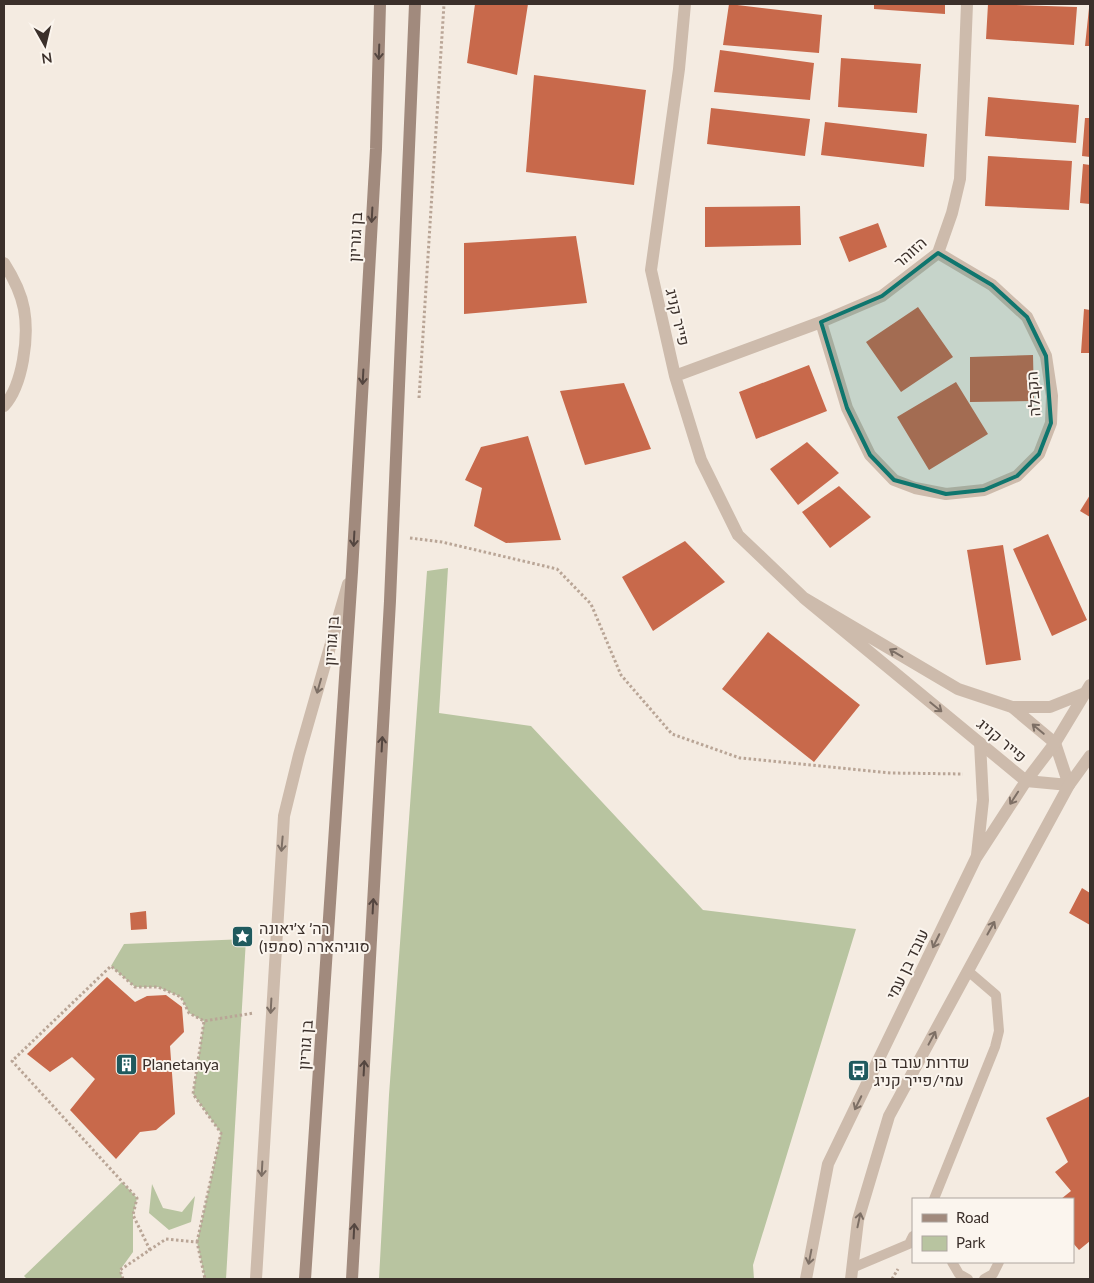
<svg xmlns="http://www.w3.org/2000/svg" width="1094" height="1283" viewBox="0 0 1094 1283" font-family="Lato,Heebo,sans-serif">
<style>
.green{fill:#b8c4a0}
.building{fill:#c8694b}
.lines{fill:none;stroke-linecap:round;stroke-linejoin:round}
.path{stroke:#b9a596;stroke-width:3;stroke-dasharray:2.5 2.5;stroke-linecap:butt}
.service{stroke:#cdbbac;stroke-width:10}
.minor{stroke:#cdbbac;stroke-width:12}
.tertiary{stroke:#cdbbac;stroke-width:12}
.secondary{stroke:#a18a7d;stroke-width:12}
.oneway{stroke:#544640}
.oneway2{stroke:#7d6f65}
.marked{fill:#0f766e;fill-opacity:0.2;stroke:#0f766e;stroke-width:4;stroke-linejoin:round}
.labels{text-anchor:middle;stroke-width:4;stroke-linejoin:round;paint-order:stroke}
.street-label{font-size:16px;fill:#3b302b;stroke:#fbf5ee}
.poi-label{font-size:16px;fill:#3b302b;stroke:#fbf5ee;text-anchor:start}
</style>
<rect width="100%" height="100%" fill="#f4ebe1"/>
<path class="green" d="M448,568L439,713L531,726L703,910L856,929L753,1265L754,1279H379L389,1095L427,571Z
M246,939L226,1279H205L197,1242L221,1133L193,1094L204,1021L189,1013L181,997L158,987H135L111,966L124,944Z
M122,1182L137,1198L133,1215V1252L120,1270L122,1277L120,1279H27L24,1276Z
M152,1184L163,1208L182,1212L195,1196L191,1222L169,1230L149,1213Z"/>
<path class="building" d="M475,4H528L517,75L467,63Z
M729,4L822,15L819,53L723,45Z
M874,4H945V14L874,9Z
M988,4L1077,7L1074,45L986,39Z
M1089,8H1090V46H1085Z
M720,50L814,63L810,100L714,92Z
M841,58L921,64L917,113L838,107Z
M534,75L646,90L634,185L526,172Z
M988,97L1079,105L1076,143L985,136Z
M711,108L810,119L805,156L707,144Z
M1085,118H1090V157L1082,156Z
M825,122L927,134L924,167L821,155Z
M988,156L1072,161L1069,210L985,206Z
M1083,164L1090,165V204L1080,203Z
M800,206L801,245L705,247V207Z
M878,223L887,247L849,262L839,237Z
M576,236L587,303L464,314V243Z
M918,307L953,357L901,392L866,342Z
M1084,309L1090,310V353H1081Z
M1033,355L1034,401L970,402V357Z
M809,365L827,411L756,439L739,392Z
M956,382L988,434L929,470L897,417Z
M624,383L651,449L585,465L560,391Z
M528,436L561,540L506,543L474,526L482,488L465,480L481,447Z
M807,442L839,473L798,505L770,469Z
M839,486L871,517L830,548L802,512Z
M1090,495V517L1080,511Z
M1048,534L1087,620L1052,636L1013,549Z
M685,541L725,582L653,631L622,577Z
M1003,545L1021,660L986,665L967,550Z
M768,632L860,705L814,762L722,689Z
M1082,888L1090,893V925L1069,913Z
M146,911L147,929L131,930L130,913Z
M107,977L135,1002L147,996L166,995L182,1007L184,1032L170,1046L175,1114L156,1130L140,1132L116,1159L70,1110L95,1079L72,1057L50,1072L27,1054Z
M1090,1096V1241L1079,1250L1073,1243V1199H1061L1071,1191L1055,1172L1068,1162L1046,1118Z"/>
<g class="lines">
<path class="path" d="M419,398L444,4
M410,538L442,542L557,569L591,604L621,675L672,734L740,758L891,773L963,774
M197,1242L221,1133L193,1094L204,1021
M150,1250L133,1215L137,1198L12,1061L111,966L135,987H158L181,997L189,1013L204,1021L254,1013
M123,1279L120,1270L166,1239L197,1242L205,1279
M892,1279L898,1269"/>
<path class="service" d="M934,1199L995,1047L999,1031L996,995L968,971
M952,1262L959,1274L968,1279
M852,1268L909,1244L913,1236
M984,1279L993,1274L999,1262"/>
<path class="minor" d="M685,4L679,69L651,270L675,376L701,460L738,535L804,598L1026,781L1069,785L1055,743L1012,707L958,689L804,598
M4,263C13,277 21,293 24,309C29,337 23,385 4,406
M821,322L847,408L870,455L894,480L915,488L946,494L984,490L1017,476L1039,454L1051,423L1052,396L1046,356L1027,317L992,285L938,253
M675,376L821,322L882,296L938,253L952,213L960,179L967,4
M256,1279L284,816L299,755L348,584"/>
<path class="tertiary" d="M1012,707H1050L1085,693
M977,855L983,800L980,743
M806,1279L828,1164L976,858L1026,781L1055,743L1090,685
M851,1279L858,1220L889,1116L1069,785L1090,756"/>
<path class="secondary" d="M305,1279L352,572L376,149L380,4
M352,1279L390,601L415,4"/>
</g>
<defs><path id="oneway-shaft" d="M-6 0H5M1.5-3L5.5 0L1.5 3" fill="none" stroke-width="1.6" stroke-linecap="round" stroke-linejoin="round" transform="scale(1.25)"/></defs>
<g class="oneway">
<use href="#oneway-shaft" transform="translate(379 52) rotate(92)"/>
<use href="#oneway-shaft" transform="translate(372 215) rotate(93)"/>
<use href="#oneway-shaft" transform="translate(363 377) rotate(93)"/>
<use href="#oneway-shaft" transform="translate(354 539) rotate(93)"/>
<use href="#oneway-shaft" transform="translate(382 744) rotate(-87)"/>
<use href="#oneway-shaft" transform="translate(373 906) rotate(-87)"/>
<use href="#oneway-shaft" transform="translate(364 1068) rotate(-87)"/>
<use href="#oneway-shaft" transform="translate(354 1231) rotate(-87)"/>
</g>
<g class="oneway2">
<use href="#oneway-shaft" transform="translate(896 653) rotate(-149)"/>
<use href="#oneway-shaft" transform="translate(319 686) rotate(106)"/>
<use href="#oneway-shaft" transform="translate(936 707) rotate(39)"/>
<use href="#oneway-shaft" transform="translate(1038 729) rotate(-140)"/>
<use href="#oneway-shaft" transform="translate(1014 798) rotate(123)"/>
<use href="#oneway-shaft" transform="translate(282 844) rotate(95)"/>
<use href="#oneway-shaft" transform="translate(991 928) rotate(-61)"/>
<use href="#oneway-shaft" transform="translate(936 941) rotate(116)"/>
<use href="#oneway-shaft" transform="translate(271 1006) rotate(93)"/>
<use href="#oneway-shaft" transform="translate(932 1038) rotate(-62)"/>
<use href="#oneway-shaft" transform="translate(858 1103) rotate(116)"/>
<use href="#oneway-shaft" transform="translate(262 1169) rotate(93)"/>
<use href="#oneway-shaft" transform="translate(859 1220) rotate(-78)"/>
<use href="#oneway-shaft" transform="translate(810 1257) rotate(101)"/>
</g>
<path class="marked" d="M938,253L992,285L1027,317L1046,356L1051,423L1039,454L1017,476L984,490L946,494L894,480L870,455L847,408L821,322L882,296Z"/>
<defs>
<symbol id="sight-square" viewBox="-11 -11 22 22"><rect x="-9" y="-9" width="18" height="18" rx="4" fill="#1f5a5e" stroke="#fbf5ee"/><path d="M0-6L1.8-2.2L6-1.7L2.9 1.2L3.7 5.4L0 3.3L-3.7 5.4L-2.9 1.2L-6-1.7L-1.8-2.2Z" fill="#fff"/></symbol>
<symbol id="building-square" viewBox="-11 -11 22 22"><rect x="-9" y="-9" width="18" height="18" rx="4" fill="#1f5a5e" stroke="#fbf5ee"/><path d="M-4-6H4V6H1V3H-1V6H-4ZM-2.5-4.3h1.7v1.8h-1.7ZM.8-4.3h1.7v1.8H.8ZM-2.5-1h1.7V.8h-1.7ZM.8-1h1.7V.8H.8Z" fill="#fff"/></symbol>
<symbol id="bus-square" viewBox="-11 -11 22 22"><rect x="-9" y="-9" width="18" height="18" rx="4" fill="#1f5a5e" stroke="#fbf5ee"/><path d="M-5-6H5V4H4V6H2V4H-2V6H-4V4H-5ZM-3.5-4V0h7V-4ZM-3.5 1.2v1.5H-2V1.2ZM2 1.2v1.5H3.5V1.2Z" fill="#fff"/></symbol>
</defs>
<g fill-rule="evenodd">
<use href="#sight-square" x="230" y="924" width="25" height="25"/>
<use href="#building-square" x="114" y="1052" width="25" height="25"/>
<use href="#bus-square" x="846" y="1058" width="25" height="25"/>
</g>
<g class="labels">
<g class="street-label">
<text transform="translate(355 237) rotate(-87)" y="6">בן גוריון</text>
<text transform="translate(910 252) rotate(-41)" y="6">הזוהר</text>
<text transform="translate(678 317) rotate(77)" y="6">פייר קניג</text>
<text transform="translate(1033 394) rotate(-94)" y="6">הקבלה</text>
<text transform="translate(331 641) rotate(-86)" y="6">בן גוריון</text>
<text transform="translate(1002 740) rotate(40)" y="6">פייר קניג</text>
<text transform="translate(907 964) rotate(-64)" y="6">עובד בן עמי</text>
<text transform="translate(305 1045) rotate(-86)" y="6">בן גוריון</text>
</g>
<g class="poi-label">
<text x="259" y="934">רה׳ צ׳יאונה<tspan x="259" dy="18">(סמפו) סוגיהארה</tspan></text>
<text x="874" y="1068">שדרות עובד בן<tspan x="874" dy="18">עמי/פייר קניג</tspan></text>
<text x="142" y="1070">Planetanya</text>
</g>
</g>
<rect width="1094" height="1283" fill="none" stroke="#3b302b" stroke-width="10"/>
<rect x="912" y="1198" width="162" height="65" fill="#fbf5ee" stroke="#aea6a0"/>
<rect x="922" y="1214" width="25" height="8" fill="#a18a7d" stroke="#aea6a0"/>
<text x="956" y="1223" font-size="15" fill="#3b302b">Road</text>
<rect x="922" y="1236" width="25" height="15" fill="#b8c4a0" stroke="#aea6a0"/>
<text x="956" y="1248" font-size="15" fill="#3b302b">Park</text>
<g transform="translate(45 45) rotate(172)" stroke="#fbf5ee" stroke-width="4" paint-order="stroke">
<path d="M0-4L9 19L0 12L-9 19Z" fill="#3b302b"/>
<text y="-8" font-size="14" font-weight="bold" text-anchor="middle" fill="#3b302b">N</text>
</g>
</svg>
